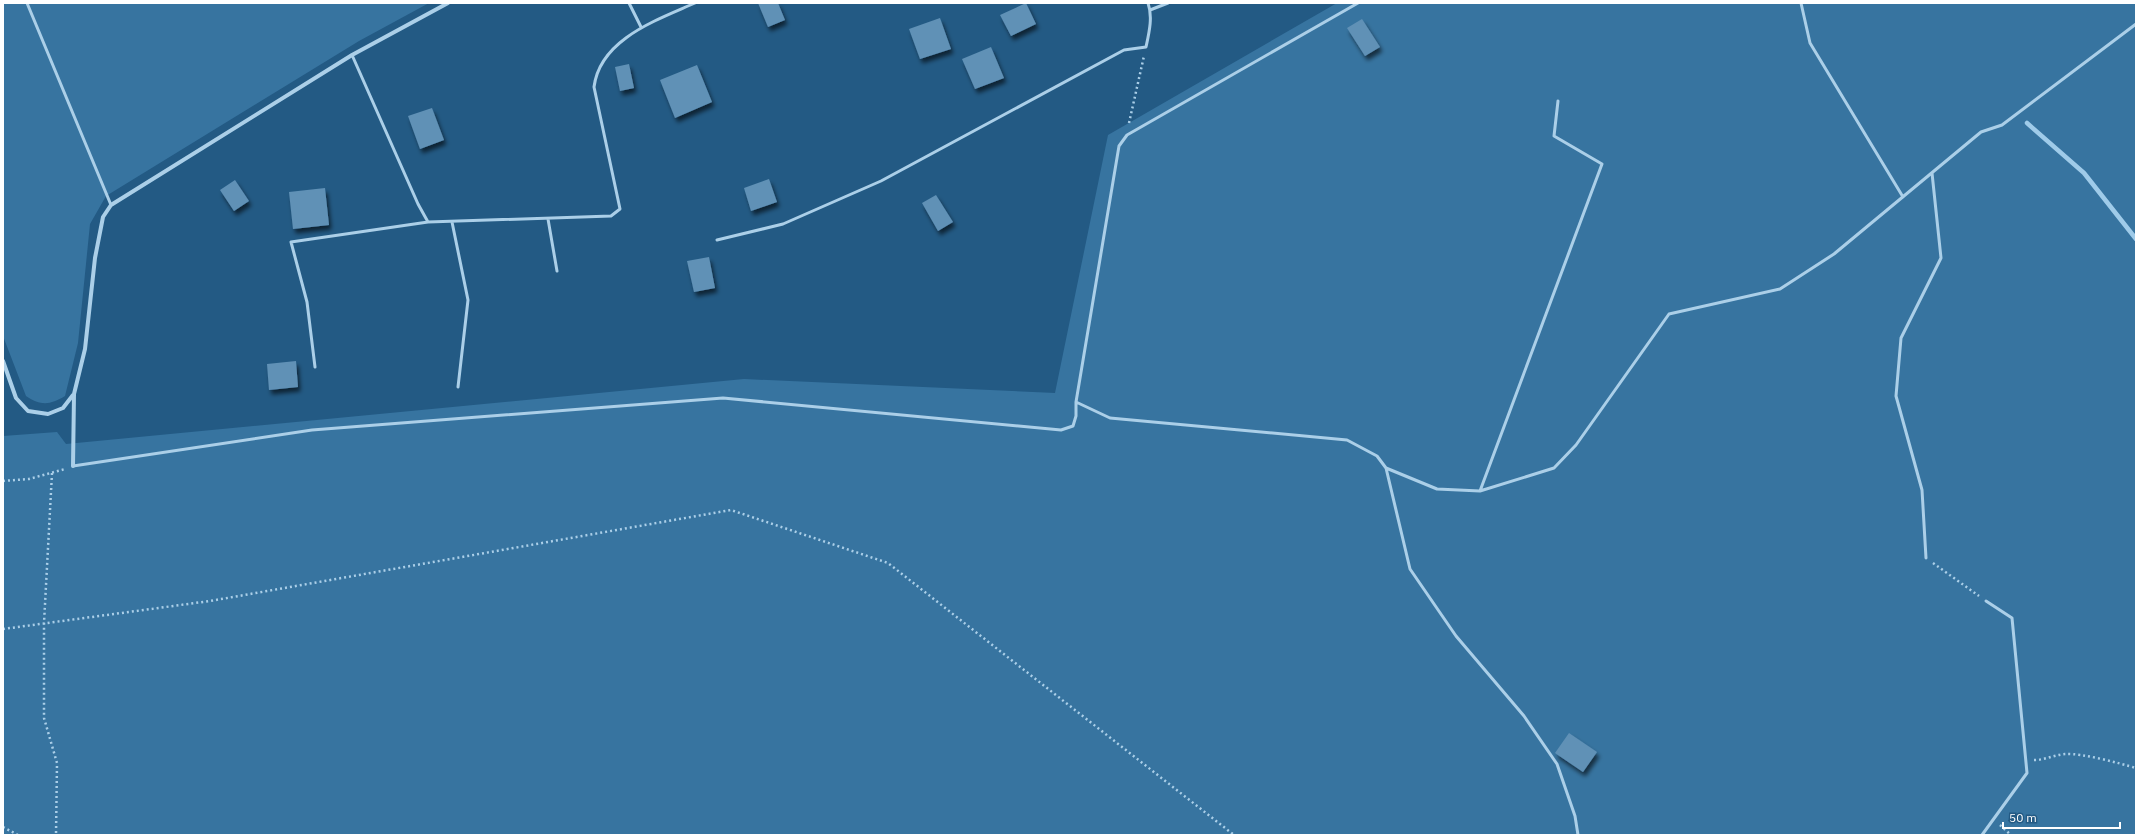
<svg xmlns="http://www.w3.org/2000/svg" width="2139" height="838" viewBox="0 0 2139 838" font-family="'IBM Plex Sans',sans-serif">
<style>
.green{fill:#3774a0}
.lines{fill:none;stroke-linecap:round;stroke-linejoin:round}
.stream{stroke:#9fcbe9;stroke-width:4.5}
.building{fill:#6091b6;filter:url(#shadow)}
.path{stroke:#abcfe8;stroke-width:2.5;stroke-dasharray:2 3;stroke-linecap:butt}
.service{stroke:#abcfe8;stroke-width:3}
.minor{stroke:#abcfe8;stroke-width:4}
</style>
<defs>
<filter id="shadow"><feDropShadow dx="2.5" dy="4.5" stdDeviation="2" flood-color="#0009"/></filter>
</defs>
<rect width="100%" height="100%" fill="#235a84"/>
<path class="green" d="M3,3H429L359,41L106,196L90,224L78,343L65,396C50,405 41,406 26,396L3,336Z
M1337,3H2136V835H3V436L57,432L66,444L744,379L1055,393L1108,135Z"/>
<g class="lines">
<path class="stream" d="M2027,123L2084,173L2136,239"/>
</g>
<path class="building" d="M758,3H778L785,20L768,27Z
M1026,3L1036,24L1011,36L1000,15Z
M940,18L951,49L920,59L909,29Z
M1362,19L1380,47L1365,56L1347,28Z
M991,47L1004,78L975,89L962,59Z
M629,64L634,88L620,91L615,67Z
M697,65L712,102L675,118L660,80Z
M432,108L444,140L420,149L408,116Z
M769,179L777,202L751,211L744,188Z
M235,180L249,201L234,211L220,190Z
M325,188L329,225L293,229L289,192Z
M936,195L953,222L938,231L922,203Z
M709,257L715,288L694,292L687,261Z
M296,361L298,387L269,390L267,364Z
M1569,733L1597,752L1583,772L1555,753Z"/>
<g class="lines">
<path class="path" d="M1129,123L1144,56
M52,473L44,623V718L57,763L56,835
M3,481L29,479L65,469
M1933,563L1979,596
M3,629L210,601L731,510L888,563L1234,835
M2034,760C2045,760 2054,755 2065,754C2082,753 2119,763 2136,768
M2000,825L2011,835
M3,827L18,835"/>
<path class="service" d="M27,3L111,205
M629,3L641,27
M1801,3L1810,43L1903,197
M1150,10L1168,3
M352,55L418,204L428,222
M548,219L557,271
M452,222L468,300L458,387
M717,240L783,224L881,181L1124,50L1146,47C1149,33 1153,17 1148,3
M315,367L307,302L291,242L428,222L611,216L620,209L594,87C600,39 657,20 695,3
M1076,402L1110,418L1347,440L1377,456L1386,468L1410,569L1456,636L1524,716L1557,764L1575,816L1578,835
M73,466L312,430L723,398L1061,430L1073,426L1076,416V402L1119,146L1127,135L1358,3
M1386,468L1437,489L1480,491L1554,468L1576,445L1669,314L1780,289L1834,254L1981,132L2002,125L2136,24
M1480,491L1602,164L1554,136L1558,101
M1926,558L1922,490L1896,396L1901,338L1941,258L1932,173
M1982,835L2027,773L2012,618L1986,601"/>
<path class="minor" d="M3,361L16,398L28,411L48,414L63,408L73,395
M73,466L74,394L85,349L95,258L103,217L111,205L352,55L448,3"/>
</g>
<rect width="2139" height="838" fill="none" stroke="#ffffff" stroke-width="8"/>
<path d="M2003 822v6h117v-6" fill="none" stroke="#ffffff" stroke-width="2"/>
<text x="2009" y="822" font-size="12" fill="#ffffff" stroke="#235a84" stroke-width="3" paint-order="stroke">50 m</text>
</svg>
